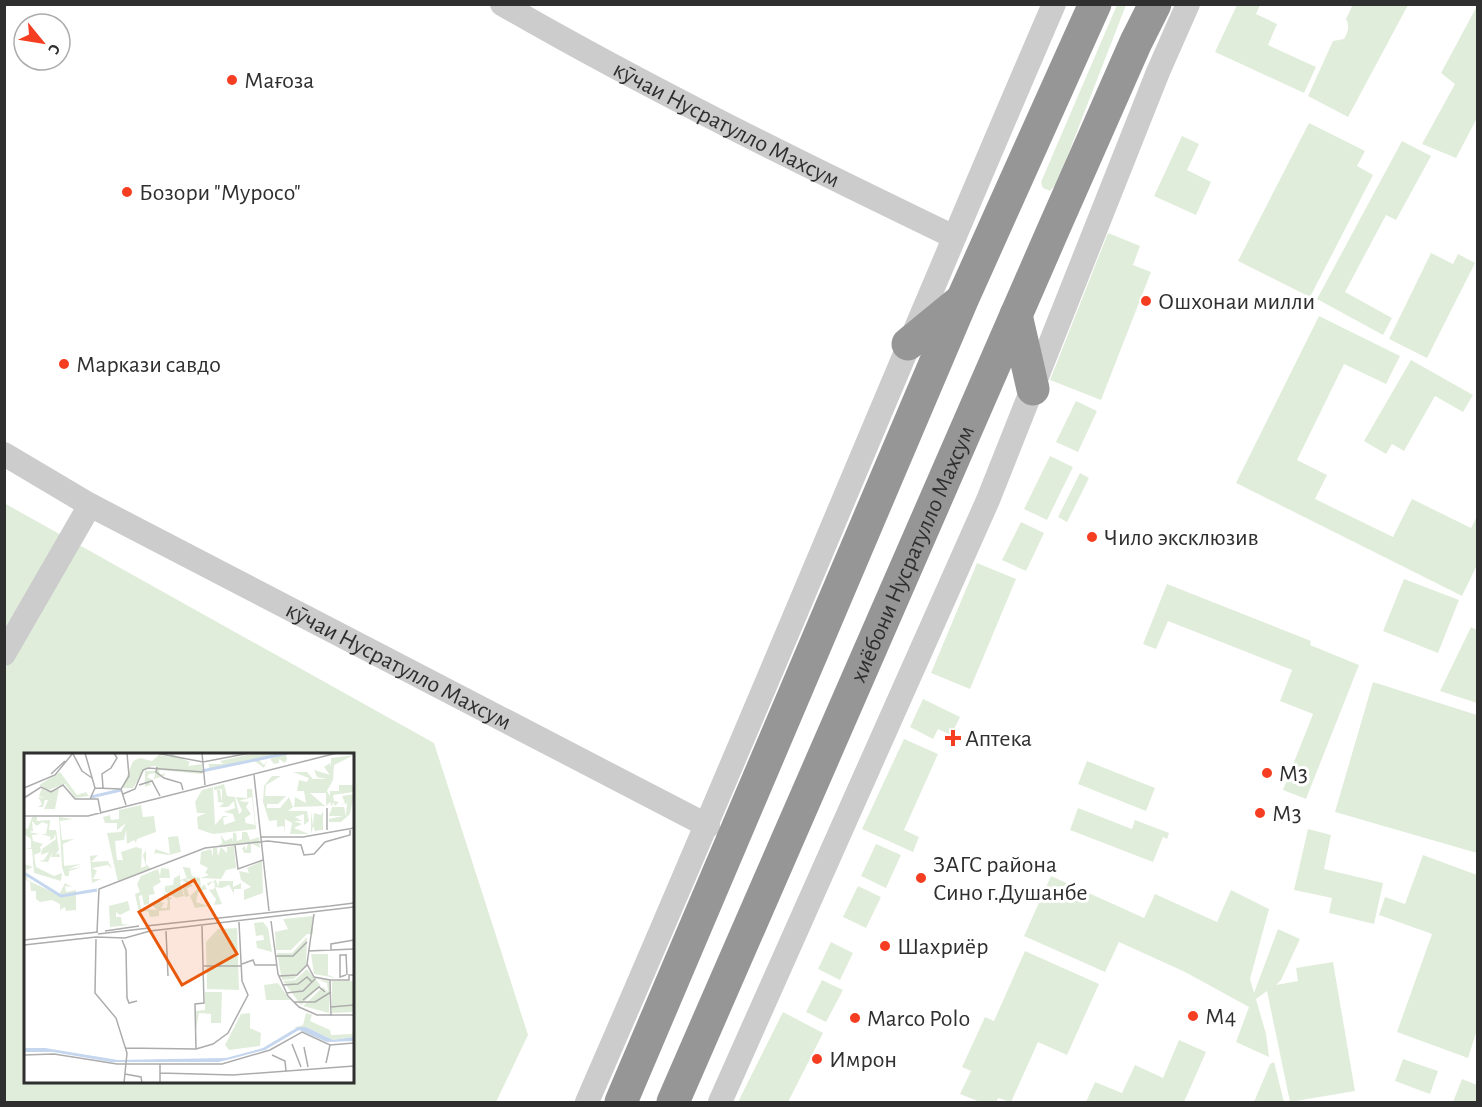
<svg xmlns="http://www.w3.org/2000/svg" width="1482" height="1107" viewBox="0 0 1482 1107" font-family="'Alegreya Sans',sans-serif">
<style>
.green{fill:#e1eddb;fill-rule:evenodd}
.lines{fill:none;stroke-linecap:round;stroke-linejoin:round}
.minor{stroke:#ccc;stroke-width:24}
.highway{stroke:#969696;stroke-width:33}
.poi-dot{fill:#f53e21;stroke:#fff;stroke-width:2}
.labels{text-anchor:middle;stroke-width:6;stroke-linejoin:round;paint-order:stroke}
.poi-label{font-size:24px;fill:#2f2f2f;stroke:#fff;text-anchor:start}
.street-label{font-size:24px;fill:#2f2f2f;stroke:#fff}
.inset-river{fill:none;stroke:#c5d6ef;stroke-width:3}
.inset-road{fill:none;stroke:#acacac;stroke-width:1.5}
.view{fill:#e8590c;fill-opacity:0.15;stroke:#e8590c;stroke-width:3}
.inset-edge{fill:none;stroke:#2f2f2f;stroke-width:3}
</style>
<rect width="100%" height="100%" fill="#fff"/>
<path class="green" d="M1353,4L1408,5L1348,117L1308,96L1333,41L1344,39C1348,32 1350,26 1346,19Z
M1117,5H1126L1057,183L1050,191L1043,188L1041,182L1044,175Z
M1237,5H1260L1256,14L1277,24L1268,45L1316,67L1304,93L1215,52Z
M1477,6V118L1456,158L1422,144L1455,84L1441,73Z
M1309,123L1365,151L1357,166L1373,175L1310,297L1238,261Z
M1182,136L1199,144L1187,170L1211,182L1196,215L1154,196Z
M1402,141L1431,156L1396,220L1386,215L1345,292L1392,318L1383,335L1317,299Z
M1108,233L1140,246L1133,265L1151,272L1101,400L1050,380Z
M1431,253L1453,264L1458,254L1475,263L1427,358L1389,339Z
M1319,316L1400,356L1386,384L1344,364L1297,460L1327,475L1315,499L1393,537L1412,499L1471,528L1477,516V565L1462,596L1236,483Z
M1411,360L1473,395L1463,412L1435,396L1404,451L1392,444L1386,454L1364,441Z
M1076,401L1097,411L1078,452L1056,442Z
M1050,456L1073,467L1047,520L1024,509Z
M1080,473L1089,478L1067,522L1058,517Z
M4,503L434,743L528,1035L496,1102H5ZM26,754H352V1082H26Z
M1021,522L1044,533L1026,571L1002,560Z
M977,563L1016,579L970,689L931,673Z
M1404,579L1459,600L1438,653L1383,631Z
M1167,584L1311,641L1310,645L1359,665L1306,799L1283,790L1313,714L1280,701L1292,670L1168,621L1156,649L1143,644Z
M1471,627L1477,630V703L1440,691Z
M1373,682L1477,715V853L1335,812Z
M923,699L960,717L951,735L938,729L933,739L910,727Z
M904,739L938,754L904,830L919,837L913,852L862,829Z
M1087,761L1155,788L1146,811L1078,784Z
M1078,808L1132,829L1135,820L1169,833L1167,839L1163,837L1153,862L1070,830Z
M1308,829L1331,835L1324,869L1383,883L1374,924L1329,913L1332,898L1294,890Z
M876,844L901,855L886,888L861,876Z
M1423,855L1477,875V1030L1468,1058L1397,1032L1432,934L1379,915L1385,897L1405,904Z
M1051,876L1144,918L1155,894L1217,922L1231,890L1269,909L1250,979L1254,993L1278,929L1300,939L1281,980L1276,985L1298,981L1296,968L1333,962L1355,1091L1290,1102L1267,991L1256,999L1266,1034L1269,1057L1236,1042L1249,1007L1185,972L1119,942L1105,972L1024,936Z
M858,886L881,897L866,928L843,917Z
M831,942L853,953L840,980L818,969Z
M1025,951L1099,984L1067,1055L1038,1042L1011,1102L998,1098L996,1102H980L960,1094L971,1071L962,1067L985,1017L994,1021Z
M822,980L843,990L826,1022L806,1012Z
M783,1012L823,1033L788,1102H738Z
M1179,1040L1206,1052L1184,1102H1086L1095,1082L1122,1093L1135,1065L1163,1078Z
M1403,1059L1438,1071L1430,1094L1395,1081Z
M1274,1062L1284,1102H1254L1270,1064Z
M1462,1079L1477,1085V1102H1453Z"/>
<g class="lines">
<g class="minor">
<path id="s1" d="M502,4C649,89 801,163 954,237"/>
<path id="s2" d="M4,454L90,505L708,826"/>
<path d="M4,654L90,505"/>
<path d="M587,1102C746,738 896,370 1054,4"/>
<path d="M720,1102L988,500L1158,72L1188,4"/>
</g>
<g class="highway">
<path d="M1016,315L1033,389"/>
<path d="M908,344L958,303"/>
<path d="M621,1102L962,300L1095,4"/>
<path id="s3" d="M673,1102L1054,228L1136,42L1155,4"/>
</g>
</g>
<g class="poi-dot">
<circle cx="232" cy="80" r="6"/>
<circle cx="127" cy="192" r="6"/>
<circle cx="1146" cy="301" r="6"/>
<circle cx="64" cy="364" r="6"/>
<circle cx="1092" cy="537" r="6"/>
<path d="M950 729h6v6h6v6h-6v6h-6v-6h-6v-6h6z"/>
<circle cx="1267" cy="773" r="6"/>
<circle cx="1260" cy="813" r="6"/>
<circle cx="921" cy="878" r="6"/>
<circle cx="885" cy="946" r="6"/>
<circle cx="1193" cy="1016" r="6"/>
<circle cx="855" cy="1018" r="6"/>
<circle cx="817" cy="1059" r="6"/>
</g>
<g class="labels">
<g class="poi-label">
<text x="244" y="88">Мағоза</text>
<text x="139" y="200">Бозори "Муросо"</text>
<text x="1158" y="309">Ошхонаи милли</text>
<text x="76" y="372">Маркази савдо</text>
<text x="1104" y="545">Чило эксклюзив</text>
<text x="965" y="746">Аптека</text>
<text x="1279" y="781">M3</text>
<text x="1272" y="821">М3</text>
<text x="933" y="872">ЗАГС района<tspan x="933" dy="28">Сино г.Душанбе</tspan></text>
<text x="897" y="954">Шахриёр</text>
<text x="1205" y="1024">М4</text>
<text x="867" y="1026">Marco Polo</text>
<text x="829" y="1067">Имрон</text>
</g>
<g class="street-label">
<text dy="8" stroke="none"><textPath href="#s1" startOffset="255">кӯчаи Нусратулло Махсум</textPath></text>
<text dy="8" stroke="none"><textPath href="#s3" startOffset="598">хиёбони Нусратулло Махсум</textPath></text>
<text dy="8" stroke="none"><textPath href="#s2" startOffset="448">кӯчаи Нусратулло Махсум</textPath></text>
</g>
</g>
<g transform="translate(24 753)">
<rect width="330" height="330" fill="#fff"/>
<path d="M146,0L166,9L164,13L178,11V21L135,17L136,22L141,20L140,23L130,26L131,20L125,21L123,24L129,27L124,30L128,31L121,34V18H132L133,13H129L122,15L109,35H98L109,8L116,5L128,8L135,2L146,4ZM231,0H262L256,3L262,2L263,6L261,10L255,6V10L250,11L246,6L253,3L235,7L240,12L243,8L240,15L229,7L185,16V11H199L196,8ZM330,2L310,12L309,27L303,38L306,43V38H315V32H330V39L309,42L310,48L315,49L311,53L309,49L308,54H320L322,63L323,50L316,53L321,50L318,43L330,41L326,61L317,69H305V66L319,63H305L308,54L306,49L302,53V40H286L301,53L270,54L271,44L282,50L280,38H273L275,27L283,29L285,25L269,19H283L289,26H303L293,24L290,17L306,22L300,14L306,10L307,14V5ZM36,19L53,42L62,39L65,43L51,45L41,31L24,37L15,32ZM248,23H257L242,32L241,43H262L254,51H243V55H256L265,44L269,54L264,58H283L285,68L280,72V61L271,64L278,68H270L278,71L270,75L285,81H266L268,70L261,66V80L260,73L253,74V67L245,68L239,49L240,33ZM200,31L203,43L211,44L215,61L218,58L212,44L223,45V36H228L232,76L189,81L174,76L173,64L182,60H173L171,49L178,37L189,34L191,72L199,63H204L199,65L200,72L211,68L209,61L200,59L211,55L210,48L204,54H195L200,50L194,49L193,37H196L198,49V36L190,37V34ZM228,44L231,72L222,70V73L221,65L227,61L222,54L225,49L215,48ZM18,35L22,38L35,36L31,56H20L24,47H21L19,54H14L18,51L14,44L21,45L15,43ZM117,52L119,64L130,63L132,79L113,86L112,90L110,87L103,91L102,77L100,87L91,88L93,107H99L97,99L112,94L118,96L117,115L122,113L119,102L122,97V111L127,116L94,129L83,80L97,79L102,70L93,77V70H81L79,64L86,62L87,67L95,66V57ZM287,58L289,73L290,60L297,62L299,58V77L291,78L289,73L287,81ZM8,64H13V68L26,67L25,77H32L35,97L31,102L35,100L36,104H27L29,97L24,109L14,108L20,107L25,99L17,102L18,96L32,86L31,81L30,85L25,88L27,84L17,81H22L24,71L18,69L13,73L8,68L9,78L5,79L16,81L8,82L9,88L19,91L16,94L17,99L10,102L12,114L30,123L38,120L37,128L10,120L8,96H0L7,95V86L0,81V75L4,76ZM35,64L49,66L36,68L38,87L50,86L39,91L40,113L57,111L44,116L58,114L45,118V123H41L38,114ZM218,79H223L226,87L235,84L236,95L227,90V100H220L218,95L221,93L222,98L224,90L194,93L198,90L197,82L201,88L208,85L209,89V80H212L213,88L218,86ZM154,83L157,99L145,102L131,100L130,104L131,96L146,101L144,84ZM210,93L212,115L202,117L197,126L176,125L185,122L181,120L184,115L176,111L177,99L187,96L189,104V95H193L194,103L197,94L203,100V94ZM74,102L67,109L84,108L88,116L84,112L68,115L73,118L69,126H77L68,130L66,103ZM238,108L239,140L220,147V137L227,134L217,127L215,118L225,120L223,115ZM0,111L9,114L2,117L3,127L35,142L41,130L48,134L41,133L42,139L52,137V157L42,158L41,154L36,157V151L28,147L16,149L12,146V138H7L6,129L0,126ZM137,115L145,116L146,125H135L137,129L129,134L131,141L125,142V151L120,152L118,142L115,143L117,156L133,157L128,152L135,148L140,150L137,155H143L144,148L138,139L149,146H146V157L135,158V163L126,164L124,158L115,159L111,141L116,139L113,131L117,123L134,116L136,123ZM159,115V114L166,115L168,123L176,125L177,135L180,131L183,136L174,139L172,149L184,153L171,155L166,143L175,135L174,129L163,126ZM156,122V127L162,125L169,133L163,135L165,143L161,144L158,132L163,130L158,127L156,129L160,143L152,145L141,139V133L149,132L150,125ZM192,127L194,134L195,128H209V134L217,130V136H210V141L205,132L198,135L191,134L198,151L190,152L192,146L185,137L190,136L191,131L189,128L184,133L183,130ZM104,148L106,157L96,162L92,159V164H97L98,171L106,172L86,174L85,153ZM289,163V181H283L267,197H252L251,179L264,176L259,166ZM239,169L244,175L248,199L233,195L232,188L240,187L239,182L232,183L230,170ZM213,175L215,237L183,236L182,189L194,176ZM283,184L282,213L270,226L258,227L253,200H268ZM287,201H304V222L312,225L290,221ZM283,216L297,233L277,252L259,228L271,227ZM293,226L306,228L305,260L279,253L299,234L304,239L303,230ZM308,228H330V259L308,260ZM254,230L266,247H242L240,232ZM181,239H198L197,270H187V261L175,260L172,276V258L181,257ZM226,260V275L237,280L236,293L205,297L201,292L217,261ZM282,260L288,262L286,268L306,277L307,282L328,281L330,277V284L309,287L282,274L269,275L279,272Z" fill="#e1eddb" fill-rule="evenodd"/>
<path d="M274,274H282L309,287L330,284V288L303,289L275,277L241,297L195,309H87L29,299H0V295H21L94,307L202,305L239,295Z" fill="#c5d6ef"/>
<path class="inset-river" d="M178,18L264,0M67,44L97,37M0,120L37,143L73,137"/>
<path class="inset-road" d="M61,0L71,35M132,0L179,9L226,0M178,0L181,32M49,1L58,18L68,25M133,14L132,19L140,25L157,30L159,37M27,21L41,8M230,22L245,158M115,32L128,28L136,43M0,35L31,22L49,0M71,35L97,36M79,35L78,21L87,15L93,5L90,0M99,41L111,36L119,17L124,15L180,19M0,45L17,34L27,39L39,32L51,46H66L71,35M66,46H74L77,61M102,52L97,36L105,23L103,0M303,55V77M0,63H64L313,0M236,84H279L330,75M211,92L214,116L239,107M306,153L330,150M290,161L283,211L290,224L306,227L307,263M247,168L254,221L264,243L275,254L293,262H330M122,173L306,153M81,178L115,173M142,178L144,223M73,179L75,136L181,95L244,88L277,92L280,102L290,101L301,89L326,82V75M74,181L125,175M72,186L71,240L92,265L103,300L100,330M0,187L74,179M98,187L102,197L103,245L105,250L113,248M0,192L72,184L101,185L126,178L330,154M307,197V191L330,187M284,198L330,196M322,201L323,222M252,203H269L283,189M218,211L229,207L231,212H253M180,213H218M322,222L316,224V202H322M255,223L273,222L283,212M306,227H325V222H330M258,232L274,231L283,224L288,229M262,240L279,238L292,225M279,247L295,234L301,239M270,249H291L307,239M307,254L330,252M268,291L277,314M280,294L284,314M101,295L172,296L189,291L204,280L224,242L218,228L215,169M172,296L171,251L180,250L178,173M0,302L30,301L93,311H198L246,297L278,279L306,292L330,290M248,302L261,308L262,318M302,310L306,292M136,320L209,322L330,313M101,321L117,324L118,330M136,330V311"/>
<path class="view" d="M170,127L213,201L158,232L115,159Z"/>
<rect width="330" height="330" class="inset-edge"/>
</g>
<rect width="1482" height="1107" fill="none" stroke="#2f2f2f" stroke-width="12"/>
<g transform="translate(42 42) rotate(120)"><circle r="28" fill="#ffffff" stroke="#acacac" stroke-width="1.5"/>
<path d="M0-4.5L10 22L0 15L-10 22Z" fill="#f53e21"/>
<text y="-9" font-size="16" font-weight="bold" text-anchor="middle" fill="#2f2f2f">С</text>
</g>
</svg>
